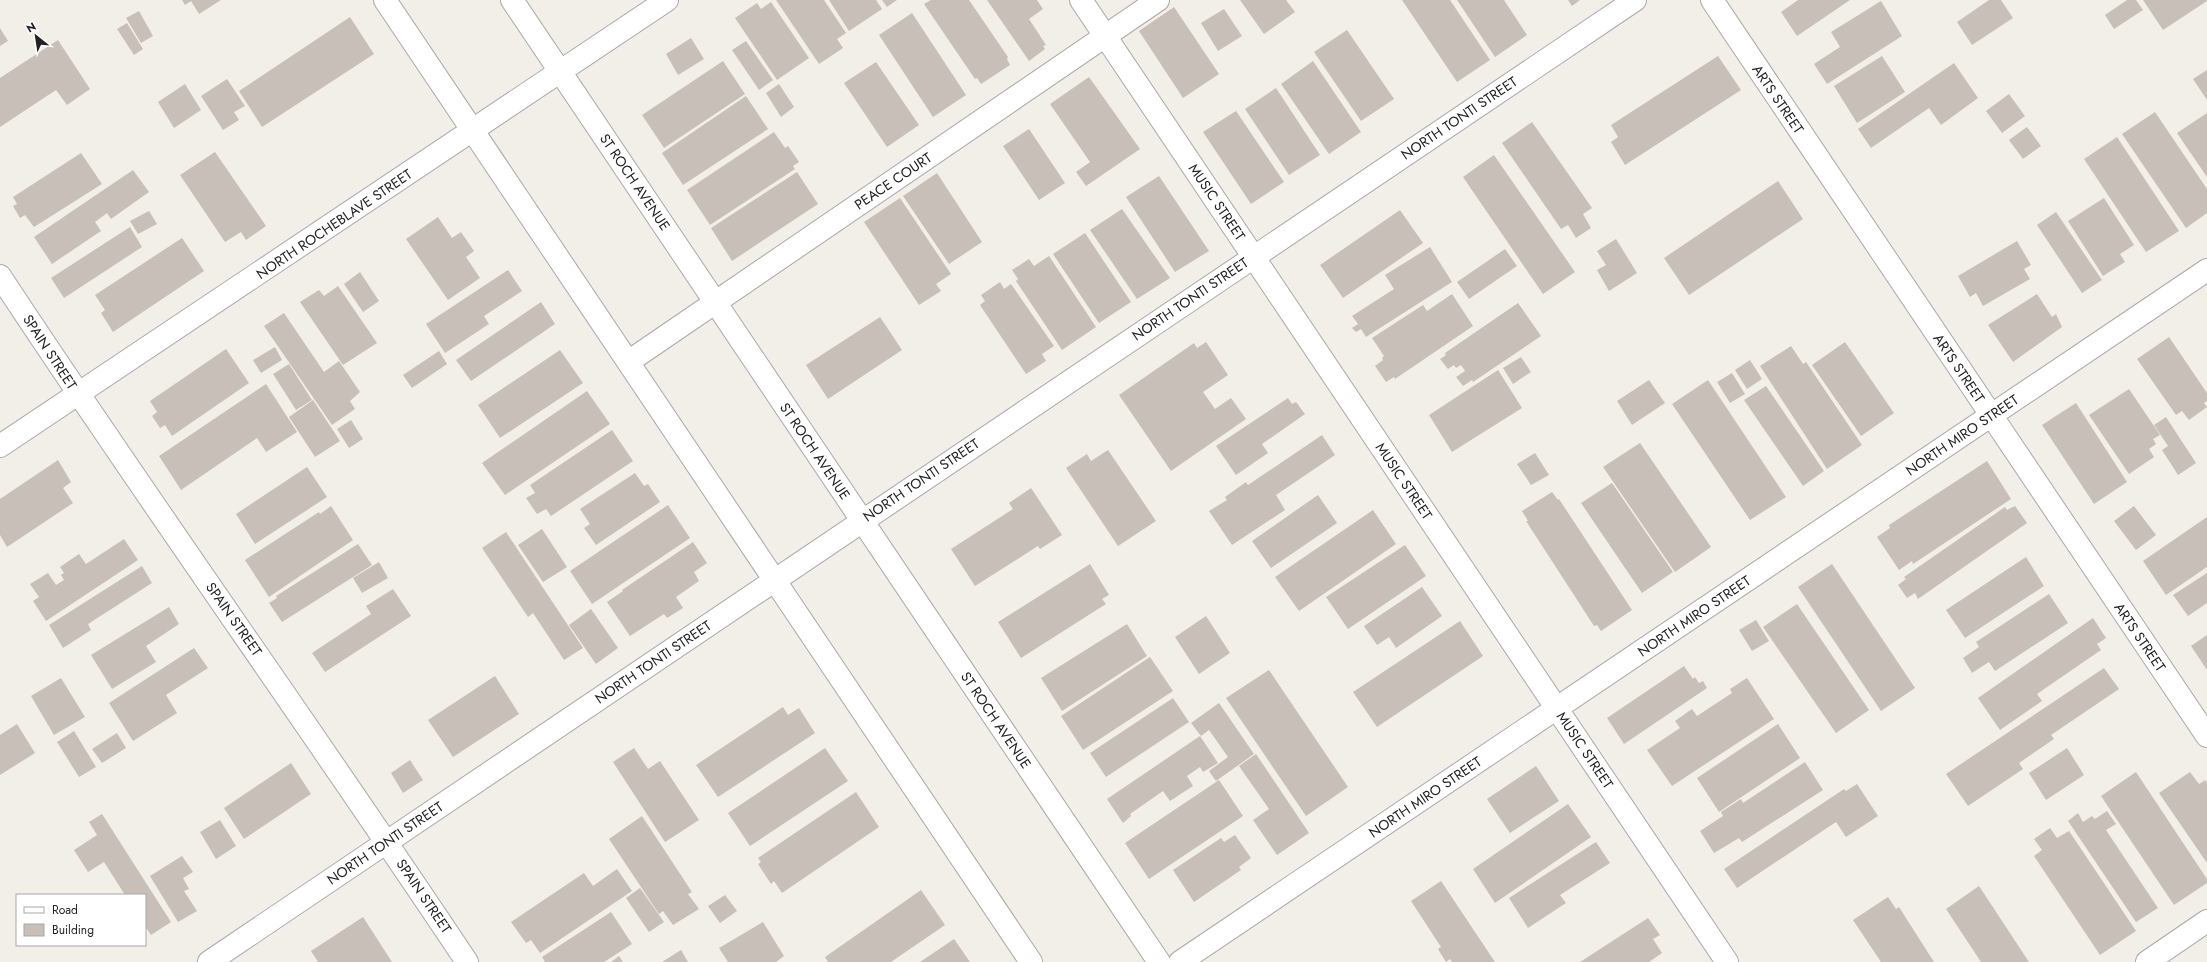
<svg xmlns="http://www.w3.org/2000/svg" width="2207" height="962" font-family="Jost,sans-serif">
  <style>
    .building { fill: #c7bfb8 }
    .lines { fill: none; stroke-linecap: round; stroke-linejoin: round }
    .minor-casing { stroke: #a9a9a9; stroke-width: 24 }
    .tertiary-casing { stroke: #a9a9a9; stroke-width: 24 }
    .minor { stroke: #fff; stroke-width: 22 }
    .tertiary { stroke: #fff; stroke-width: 22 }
    .labels { text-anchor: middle; stroke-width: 3; stroke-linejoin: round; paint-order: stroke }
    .street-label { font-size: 14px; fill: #222; stroke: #fff }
  </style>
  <rect width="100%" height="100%" fill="#f2efe9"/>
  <!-- building -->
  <path class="building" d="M 182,0 L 221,0 L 199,14 L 191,1 L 185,5 Z
    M 776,0 L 824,0 L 846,33 L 837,39 L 843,48 L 819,64 Z
    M 829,0 L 876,0 L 882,9 L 849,31 Z
    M 882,0 L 897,0 L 887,7 Z
    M 931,0 L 969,0 L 1008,57 L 1007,59 L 1010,65 L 981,84 L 977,78 L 975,79 L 924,4 Z
    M 987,0 L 1037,0 L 1043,9 L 1029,19 L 1046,45 L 1043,46 L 1045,49 L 1029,61 Z
    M 1240,0 L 1286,0 L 1295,12 L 1264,34 Z
    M 1402,0 L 1450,0 L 1490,60 L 1457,82 Z
    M 1457,0 L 1504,0 L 1527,35 L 1495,57 Z
    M 1568,0 L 1580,0 L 1572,6 Z
    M 1798,0 L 1850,0 L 1797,36 L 1781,12 Z
    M 1989,0 L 2001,0 L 2013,18 L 1972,45 L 1957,22 Z
    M 2127,0 L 2136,0 L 2143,10 L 2114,29 L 2105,15 Z
    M 2143,0 L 2207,0 L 2207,1 L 2163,30 Z
    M 1881,1 L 1902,36 L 1827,84 L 1814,64 L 1840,47 L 1831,32 Z
    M 771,2 L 809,58 L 777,80 L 735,18 L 757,3 L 761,9 Z
    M 1174,7 L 1219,74 L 1183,98 L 1139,31 Z
    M 1224,9 L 1242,36 L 1218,51 L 1201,23 Z
    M 139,11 L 153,36 L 141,43 L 126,18 Z
    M 912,13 L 966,95 L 933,117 L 879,35 Z
    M 350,17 L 374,54 L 262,127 L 239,91 Z
    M 127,23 L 143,49 L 134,55 L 117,29 Z
    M 0,28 L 8,41 L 0,46 Z
    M 1347,30 L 1394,99 L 1361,121 L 1314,52 Z
    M 691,38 L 704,59 L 678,75 L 666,54 Z
    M 58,40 L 90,89 L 67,105 L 56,90 L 0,127 L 0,78 Z
    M 746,41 L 773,80 L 759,90 L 732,50 Z
    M 1718,56 L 1741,90 L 1625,165 L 1611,142 L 1618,137 L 1611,125 Z
    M 1882,56 L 1905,92 L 1857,123 L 1834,86 Z
    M 723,61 L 745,94 L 664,148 L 642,115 Z
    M 1313,61 L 1361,132 L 1329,154 L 1281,84 Z
    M 876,62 L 919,125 L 887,147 L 844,83 Z
    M 1954,63 L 1978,98 L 1941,125 L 1929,108 L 1871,148 L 1858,129 Z
    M 2207,70 L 2207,100 L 2193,79 Z
    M 1089,77 L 1140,149 L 1086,186 L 1076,172 L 1090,162 L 1050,104 Z
    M 227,79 L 245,106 L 234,112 L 239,120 L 223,130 L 201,96 Z
    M 185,84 L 201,110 L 174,128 L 158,102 Z
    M 779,84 L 794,107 L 781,117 L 766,93 Z
    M 1276,88 L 1320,155 L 1289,175 L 1245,109 Z
    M 2009,94 L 2025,116 L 2002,133 L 1986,111 Z
    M 746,96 L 768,129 L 683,185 L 662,153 Z
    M 1236,111 L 1284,182 L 1251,204 L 1203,132 Z
    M 2155,112 L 2207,189 L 2207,213 L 2186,228 L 2122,134 Z
    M 2207,113 L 2207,177 L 2177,133 Z
    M 1532,122 L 1592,208 L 1583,214 L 1591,228 L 1576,238 L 1568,225 L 1561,229 L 1502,143 Z
    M 2027,127 L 2041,146 L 2023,159 L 2009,140 Z
    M 1029,129 L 1065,183 L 1039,200 L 1003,146 Z
    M 774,132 L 785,148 L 788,146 L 799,162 L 793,166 L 795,169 L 710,225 L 687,190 Z
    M 2117,137 L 2179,231 L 2146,252 L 2084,159 Z
    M 215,152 L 266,226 L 246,240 L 241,232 L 225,242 L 180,175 Z
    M 81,153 L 102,184 L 34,227 L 25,215 L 20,218 L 13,206 L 17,204 L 13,197 Z
    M 1494,155 L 1575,272 L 1543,294 L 1463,177 Z
    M 133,170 L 149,192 L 111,219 L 107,213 L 95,222 L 101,231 L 52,264 L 34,237 Z
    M 797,172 L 818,204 L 732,261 L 711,228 Z
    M 937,173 L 982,242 L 949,264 L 903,196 Z
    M 1159,176 L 1209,251 L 1175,272 L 1126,197 Z
    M 1778,181 L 1803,219 L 1689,295 L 1664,258 Z
    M 900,198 L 951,274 L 936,284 L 941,291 L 919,305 L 864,222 Z
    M 2104,198 L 2134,245 L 2120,254 L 2125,262 L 2103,276 L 2068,221 Z
    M 1122,209 L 1170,278 L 1137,299 L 1090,230 Z
    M 1400,210 L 1423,243 L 1343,298 L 1320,265 Z
    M 149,211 L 157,224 L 138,234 L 130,221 Z
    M 2056,212 L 2102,280 L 2082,293 L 2037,225 Z
    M 438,217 L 452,238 L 461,232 L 474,251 L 466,257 L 480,278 L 448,300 L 406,239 Z
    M 130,227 L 142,247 L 64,298 L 51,278 Z
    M 1085,233 L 1131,302 L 1099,323 L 1053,254 Z
    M 182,238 L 204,271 L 113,332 L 101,313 L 105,310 L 95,295 Z
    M 1616,239 L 1637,273 L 1609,291 L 1597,270 L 1606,265 L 1597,251 Z
    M 2017,241 L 2031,265 L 2024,269 L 2030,279 L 1983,306 L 1976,293 L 1970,297 L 1958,276 Z
    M 1430,247 L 1452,282 L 1366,337 L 1361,329 L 1356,332 L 1352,328 L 1358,324 L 1352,316 L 1394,289 L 1385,275 Z
    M 1505,249 L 1517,266 L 1469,299 L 1457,282 Z
    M 1049,256 L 1096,327 L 1062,350 L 1016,281 L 1018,279 L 1012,270 L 1029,259 L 1034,266 Z
    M 508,270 L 522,291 L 484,316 L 489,324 L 445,353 L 426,324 Z
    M 360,272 L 379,301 L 363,312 L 344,284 Z
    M 1000,282 L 1004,289 L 1011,284 L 1054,346 L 1042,354 L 1046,361 L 1026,374 L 980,305 L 985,301 L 981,295 Z
    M 338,286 L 377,343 L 343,365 L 300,302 L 319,290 L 324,296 Z
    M 1452,294 L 1473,326 L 1395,379 L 1394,377 L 1386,382 L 1375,366 L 1383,360 L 1382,358 L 1384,356 L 1372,338 L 1423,305 L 1427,311 Z
    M 2037,294 L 2052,317 L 2056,314 L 2062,327 L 2013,362 L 1988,325 Z
    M 541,302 L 555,324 L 471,381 L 456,360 Z
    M 1518,303 L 1541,336 L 1473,382 L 1472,380 L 1463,386 L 1456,377 L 1465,371 L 1461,365 L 1456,368 L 1454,365 L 1448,369 L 1440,359 L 1446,355 L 1445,353 Z
    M 284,313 L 324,372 L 339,361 L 360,392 L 350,401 L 355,409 L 332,425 L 264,326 Z
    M 880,317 L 902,350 L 828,399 L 806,365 Z
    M 2169,337 L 2207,393 L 2207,401 L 2204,403 L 2207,407 L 2189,420 L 2182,411 L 2176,415 L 2137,359 Z
    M 1206,342 L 1228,375 L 1203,392 L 1215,409 L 1231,398 L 1246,419 L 1171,471 L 1119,395 L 1194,343 L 1197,348 Z
    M 1845,342 L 1894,413 L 1861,436 L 1812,365 Z
    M 1791,346 L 1803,364 L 1806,362 L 1862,445 L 1827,469 L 1760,366 Z
    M 275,347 L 282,360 L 261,373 L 253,360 Z
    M 226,349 L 249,383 L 172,436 L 165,425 L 160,428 L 152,416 L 157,412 L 150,401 Z
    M 560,350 L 583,383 L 500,438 L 478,405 Z
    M 439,351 L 447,364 L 412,388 L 403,375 Z
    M 1521,357 L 1531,372 L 1513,384 L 1503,368 Z
    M 1750,360 L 1762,379 L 1747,389 L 1735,370 Z
    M 289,364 L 312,400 L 296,410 L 273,374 Z
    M 1498,370 L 1522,408 L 1452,452 L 1429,415 Z
    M 1732,373 L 1745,394 L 1730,403 L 1717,382 Z
    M 1649,380 L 1665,403 L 1632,425 L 1617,401 Z
    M 1708,380 L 1786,497 L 1750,520 L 1672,404 Z
    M 266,384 L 297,432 L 266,452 L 257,438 L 181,490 L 159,456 Z
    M 1766,386 L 1824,471 L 1803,486 L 1744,400 Z
    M 2129,389 L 2160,435 L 2153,439 L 2156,444 L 2149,449 L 2154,457 L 2129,474 L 2089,415 Z
    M 587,391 L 610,424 L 505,495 L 482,463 Z
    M 1288,398 L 1292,404 L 1296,402 L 1305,414 L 1262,444 L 1268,453 L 1236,475 L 1216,446 Z
    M 313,400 L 340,441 L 315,457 L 289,417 Z
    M 2076,403 L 2127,482 L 2094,504 L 2042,425 Z
    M 2166,417 L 2196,463 L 2178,475 L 2162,450 L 2168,446 L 2154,425 Z
    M 351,420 L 363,439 L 349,448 L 337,429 Z
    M 612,430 L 633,461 L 551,516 L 546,509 L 537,514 L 526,498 L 535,493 L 530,485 Z
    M 1322,435 L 1335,455 L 1276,495 L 1285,510 L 1232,545 L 1209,511 L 1227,500 L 1225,497 L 1246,482 L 1248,485 Z
    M 1640,443 L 1711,547 L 1675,572 L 1603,467 Z
    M 1108,450 L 1156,521 L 1118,546 L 1066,468 L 1087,454 L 1091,461 Z
    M 1535,453 L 1549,475 L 1531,485 L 1517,464 Z
    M 58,460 L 71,482 L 63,488 L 73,503 L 7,547 L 0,535 L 0,499 Z
    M 1987,461 L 2011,499 L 1913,564 L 1912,561 L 1899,570 L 1877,537 L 1890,528 L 1889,525 Z
    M 307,467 L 327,497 L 255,544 L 236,514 Z
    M 635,473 L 644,486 L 648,484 L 660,502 L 596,545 L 584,528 L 590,524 L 580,509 Z
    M 1612,483 L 1673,572 L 1642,593 L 1581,503 Z
    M 1031,488 L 1062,535 L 1040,549 L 1038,546 L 975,586 L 951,549 L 1013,509 L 1009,503 Z
    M 1552,492 L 1558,500 L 1559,499 L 1632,610 L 1601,631 L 1597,625 L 1594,626 L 1526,521 L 1528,521 L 1522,511 Z
    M 1318,495 L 1337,523 L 1271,568 L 1252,541 Z
    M 668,505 L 690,538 L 592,604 L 570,571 Z
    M 331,506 L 353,540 L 269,597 L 245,560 L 319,512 L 320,514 Z
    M 2015,506 L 2027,523 L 1918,599 L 1915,593 L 1907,598 L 1898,585 L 1906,579 L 1904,577 L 2005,507 L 2007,510 Z
    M 2134,506 L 2156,535 L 2136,550 L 2114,521 Z
    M 1373,510 L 1396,544 L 1299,611 L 1275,577 Z
    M 2207,517 L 2207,567 L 2166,595 L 2143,561 Z
    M 542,529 L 567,567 L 543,582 L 518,545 Z
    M 506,532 L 583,648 L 564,660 L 533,613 L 528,617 L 482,548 Z
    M 124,539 L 138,560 L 46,621 L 33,601 L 39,597 L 30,584 L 48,573 L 56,585 L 64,580 L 61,575 L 64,573 L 60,567 L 79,554 L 86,564 Z
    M 693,542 L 707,563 L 694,572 L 699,581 L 676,597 L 683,608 L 667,618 L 664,614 L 630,636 L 607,602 L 623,591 L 622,590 Z
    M 358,544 L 372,565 L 282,622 L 269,603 L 277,598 L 276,596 Z
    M 1405,545 L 1426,576 L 1348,629 L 1326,597 Z
    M 2026,557 L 2044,586 L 1965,638 L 1946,610 Z
    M 379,562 L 388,578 L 362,593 L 353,578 Z
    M 1090,564 L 1109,595 L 1102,599 L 1106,604 L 1021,658 L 998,622 Z
    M 1832,564 L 1915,688 L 1881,711 L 1798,587 Z
    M 142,566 L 152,583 L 88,624 L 91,630 L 63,648 L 49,625 Z
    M 2207,573 L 2207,603 L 2188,616 L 2173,595 Z
    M 1422,587 L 1442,616 L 1396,648 L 1389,637 L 1377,645 L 1364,626 Z
    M 393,589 L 411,616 L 325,672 L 312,653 L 371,614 L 366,606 Z
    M 2049,594 L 2068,623 L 1995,671 L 1989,662 L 1972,673 L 1963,658 L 1979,647 L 1976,642 Z
    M 1797,604 L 1869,710 L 1836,733 L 1763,627 Z
    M 169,607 L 179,624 L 146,646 L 156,662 L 112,689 L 91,655 Z
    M 591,609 L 618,648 L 596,664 L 569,625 Z
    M 1206,616 L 1230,653 L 1199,674 L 1175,637 Z
    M 2093,618 L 2106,638 L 2097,644 L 2101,650 L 2037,694 L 2042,701 L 2000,730 L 1978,698 Z
    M 1756,620 L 1769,641 L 1752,651 L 1739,630 Z
    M 1460,621 L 1483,656 L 1377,727 L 1353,692 Z
    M 1127,624 L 1147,656 L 1062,711 L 1041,678 Z
    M 2207,635 L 2207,670 L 2191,646 Z
    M 194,648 L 208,668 L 166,695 L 177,713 L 133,741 L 109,703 Z
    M 1150,657 L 1173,691 L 1083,750 L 1061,716 Z
    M 1684,666 L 1693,679 L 1695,677 L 1699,683 L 1703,681 L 1707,688 L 1624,744 L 1607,718 Z
    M 2104,668 L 2119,689 L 2051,735 L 2054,739 L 2019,763 L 2023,769 L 1968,806 L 1946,774 Z
    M 1269,670 L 1348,787 L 1306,816 L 1226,698 Z
    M 495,676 L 519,714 L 453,757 L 428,720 Z
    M 61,678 L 85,717 L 54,735 L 31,696 Z
    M 1747,678 L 1774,719 L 1672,786 L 1647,750 L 1680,728 L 1675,721 L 1692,709 L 1697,716 L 1732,693 L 1730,689 Z
    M 1173,698 L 1189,722 L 1106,777 L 1090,753 Z
    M 1219,703 L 1254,754 L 1216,781 L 1209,771 L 1228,757 L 1209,730 L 1201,736 L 1191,723 Z
    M 783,707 L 788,715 L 799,708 L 815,733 L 718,797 L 696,765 Z
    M 17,724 L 35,753 L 0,775 L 0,735 Z
    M 1778,724 L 1800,758 L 1719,812 L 1697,778 Z
    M 74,731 L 96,767 L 79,777 L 57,742 Z
    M 117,733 L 126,748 L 102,763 L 92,749 Z
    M 1200,736 L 1218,763 L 1203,772 L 1200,767 L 1187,776 L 1193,786 L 1170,801 L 1163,791 L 1130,814 L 1131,816 L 1123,823 L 1107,799 Z
    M 634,748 L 648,769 L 660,761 L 699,820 L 665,842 L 613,762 Z
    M 825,748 L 848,781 L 750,846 L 728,813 Z
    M 2067,748 L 2084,775 L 2046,800 L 2029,773 Z
    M 1256,754 L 1309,833 L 1277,855 L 1253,820 L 1269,809 L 1239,766 Z
    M 410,760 L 423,780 L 403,793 L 391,773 Z
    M 1805,762 L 1823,790 L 1742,842 L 1739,838 L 1714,853 L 1700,831 L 1723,816 L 1721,812 L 1741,799 L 1743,803 Z
    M 291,763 L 311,794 L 244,839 L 224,808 Z
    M 1536,766 L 1559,801 L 1510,833 L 1487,799 Z
    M 2136,772 L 2207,879 L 2207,883 L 2174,905 L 2101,796 Z
    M 2190,772 L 2199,784 L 2205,780 L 2207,783 L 2207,863 L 2159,793 Z
    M 1219,780 L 1243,816 L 1149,879 L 1125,843 Z
    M 1857,784 L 1878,816 L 1846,837 L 1836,822 L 1737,888 L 1724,869 L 1844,789 L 1846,791 Z
    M 856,792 L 879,827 L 782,893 L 774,881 L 771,884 L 758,864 L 761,862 L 758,858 Z
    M 1568,804 L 1591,837 L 1495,903 L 1473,869 Z
    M 2107,811 L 2116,824 L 2106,830 L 2158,908 L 2136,922 L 2068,821 L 2078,813 L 2083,822 L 2092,816 L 2095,819 Z
    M 102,814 L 171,922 L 151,935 L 145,926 L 145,895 L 125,895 L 104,862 L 88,872 L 74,850 L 97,835 L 89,822 Z
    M 642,816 L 692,892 L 688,894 L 699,909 L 673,925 L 663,911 L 659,914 L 609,839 Z
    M 220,820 L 236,846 L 216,859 L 200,832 Z
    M 2050,828 L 2057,838 L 2069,831 L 2136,931 L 2100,955 L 2034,856 L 2042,850 L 2034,839 Z
    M 1235,835 L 1251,858 L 1239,867 L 1241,870 L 1194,902 L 1173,870 L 1221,838 L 1224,842 Z
    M 1596,842 L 1610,863 L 1560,895 L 1566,903 L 1528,928 L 1509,898 Z
    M 182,856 L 193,872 L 183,878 L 189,889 L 184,891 L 197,911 L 178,922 L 150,876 Z
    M 617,869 L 632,891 L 540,953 L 531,940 L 526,943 L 511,922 L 584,873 L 593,886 Z
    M 1441,881 L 1495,962 L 1452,962 L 1450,959 L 1446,962 L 1438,949 L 1441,947 L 1411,901 Z
    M 1979,886 L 2029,962 L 1981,962 L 1946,909 Z
    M 640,888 L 664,922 L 649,932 L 626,898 Z
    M 921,890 L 945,925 L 891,962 L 828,962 L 825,957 Z
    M 725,895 L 737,911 L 720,923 L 708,906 Z
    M 1888,897 L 1896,909 L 1899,907 L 1934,962 L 1881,962 L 1853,920 Z
    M 611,912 L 632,944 L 604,962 L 545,962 L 542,957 Z
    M 363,917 L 392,962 L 318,962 L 311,951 Z
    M 1648,918 L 1660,935 L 1653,939 L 1662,953 L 1649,962 L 1580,962 Z
    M 763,922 L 784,956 L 776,962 L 728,962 L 719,948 Z
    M 954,939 L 970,962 L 920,962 Z
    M 681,950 L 688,962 L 662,962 Z
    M 619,956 L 623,962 L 611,962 Z"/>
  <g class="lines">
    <defs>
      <path id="minor" d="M 385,0 L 1031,962
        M 512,0 L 1159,962
        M 1081,0 L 1727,962
        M 1712,0 L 2207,736
        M 0,276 C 152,507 314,732 467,962
        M 628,362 L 1158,0
        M 0,446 L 667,0
        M 209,962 L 1635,0"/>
      <path id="tertiary" d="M 1180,962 L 2207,270
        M 2147,962 L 2207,921"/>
    </defs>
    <!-- minor casing -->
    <use href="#minor" class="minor-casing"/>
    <!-- tertiary casing -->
    <use href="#tertiary" class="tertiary-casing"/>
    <!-- minor -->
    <use href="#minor" class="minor"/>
    <!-- tertiary -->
    <use href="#tertiary" class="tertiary"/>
  </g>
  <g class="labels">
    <!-- street labels -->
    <g class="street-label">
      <text transform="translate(1778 99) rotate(56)" y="5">ARTS STREET</text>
      <text transform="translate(1459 118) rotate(-34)" y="5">NORTH TONTI STREET</text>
      <text transform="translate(893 181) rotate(-34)" y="5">PEACE COURT</text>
      <text transform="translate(635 182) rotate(56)" y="5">ST ROCH AVENUE</text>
      <text transform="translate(1217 202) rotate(56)" y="5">MUSIC STREET</text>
      <text transform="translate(334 224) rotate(-34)" y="5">NORTH ROCHEBLAVE STREET</text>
      <text transform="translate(1190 299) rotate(-34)" y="5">NORTH TONTI STREET</text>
      <text transform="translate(50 352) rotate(57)" y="5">SPAIN STREET</text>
      <text transform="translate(1959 368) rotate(56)" y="5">ARTS STREET</text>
      <text transform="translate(1962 435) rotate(-34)" y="5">NORTH MIRO STREET</text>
      <text transform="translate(815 451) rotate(56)" y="5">ST ROCH AVENUE</text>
      <text transform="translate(921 480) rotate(-34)" y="5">NORTH TONTI STREET</text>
      <text transform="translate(1404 481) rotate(56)" y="5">MUSIC STREET</text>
      <text transform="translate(1694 616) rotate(-34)" y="5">NORTH MIRO STREET</text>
      <text transform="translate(234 619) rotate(55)" y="5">SPAIN STREET</text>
      <text transform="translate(2140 637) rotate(56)" y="5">ARTS STREET</text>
      <text transform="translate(653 662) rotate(-34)" y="5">NORTH TONTI STREET</text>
      <text transform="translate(996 720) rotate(56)" y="5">ST ROCH AVENUE</text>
      <text transform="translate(1585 750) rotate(56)" y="5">MUSIC STREET</text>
      <text transform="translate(1425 797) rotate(-34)" y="5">NORTH MIRO STREET</text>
      <text transform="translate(385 843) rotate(-34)" y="5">NORTH TONTI STREET</text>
      <text transform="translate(424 896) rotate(56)" y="5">SPAIN STREET</text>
    </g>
  </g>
  <!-- legend -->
  <rect x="16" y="894" width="130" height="52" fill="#ffffff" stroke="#a7a7a7"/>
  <rect x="24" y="907" width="20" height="6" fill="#ffffff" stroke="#a7a7a7"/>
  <text x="52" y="914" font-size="12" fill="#222222">Road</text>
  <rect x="24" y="924" width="20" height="12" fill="#c7bfb8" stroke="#a7a7a7"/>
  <text x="52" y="934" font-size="12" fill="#222222">Building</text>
  <!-- north arrow -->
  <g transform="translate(36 36) rotate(330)" stroke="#ffffff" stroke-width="3" paint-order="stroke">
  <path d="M0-3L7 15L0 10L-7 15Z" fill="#222222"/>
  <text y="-6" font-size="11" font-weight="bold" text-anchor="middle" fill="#222222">N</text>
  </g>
</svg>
